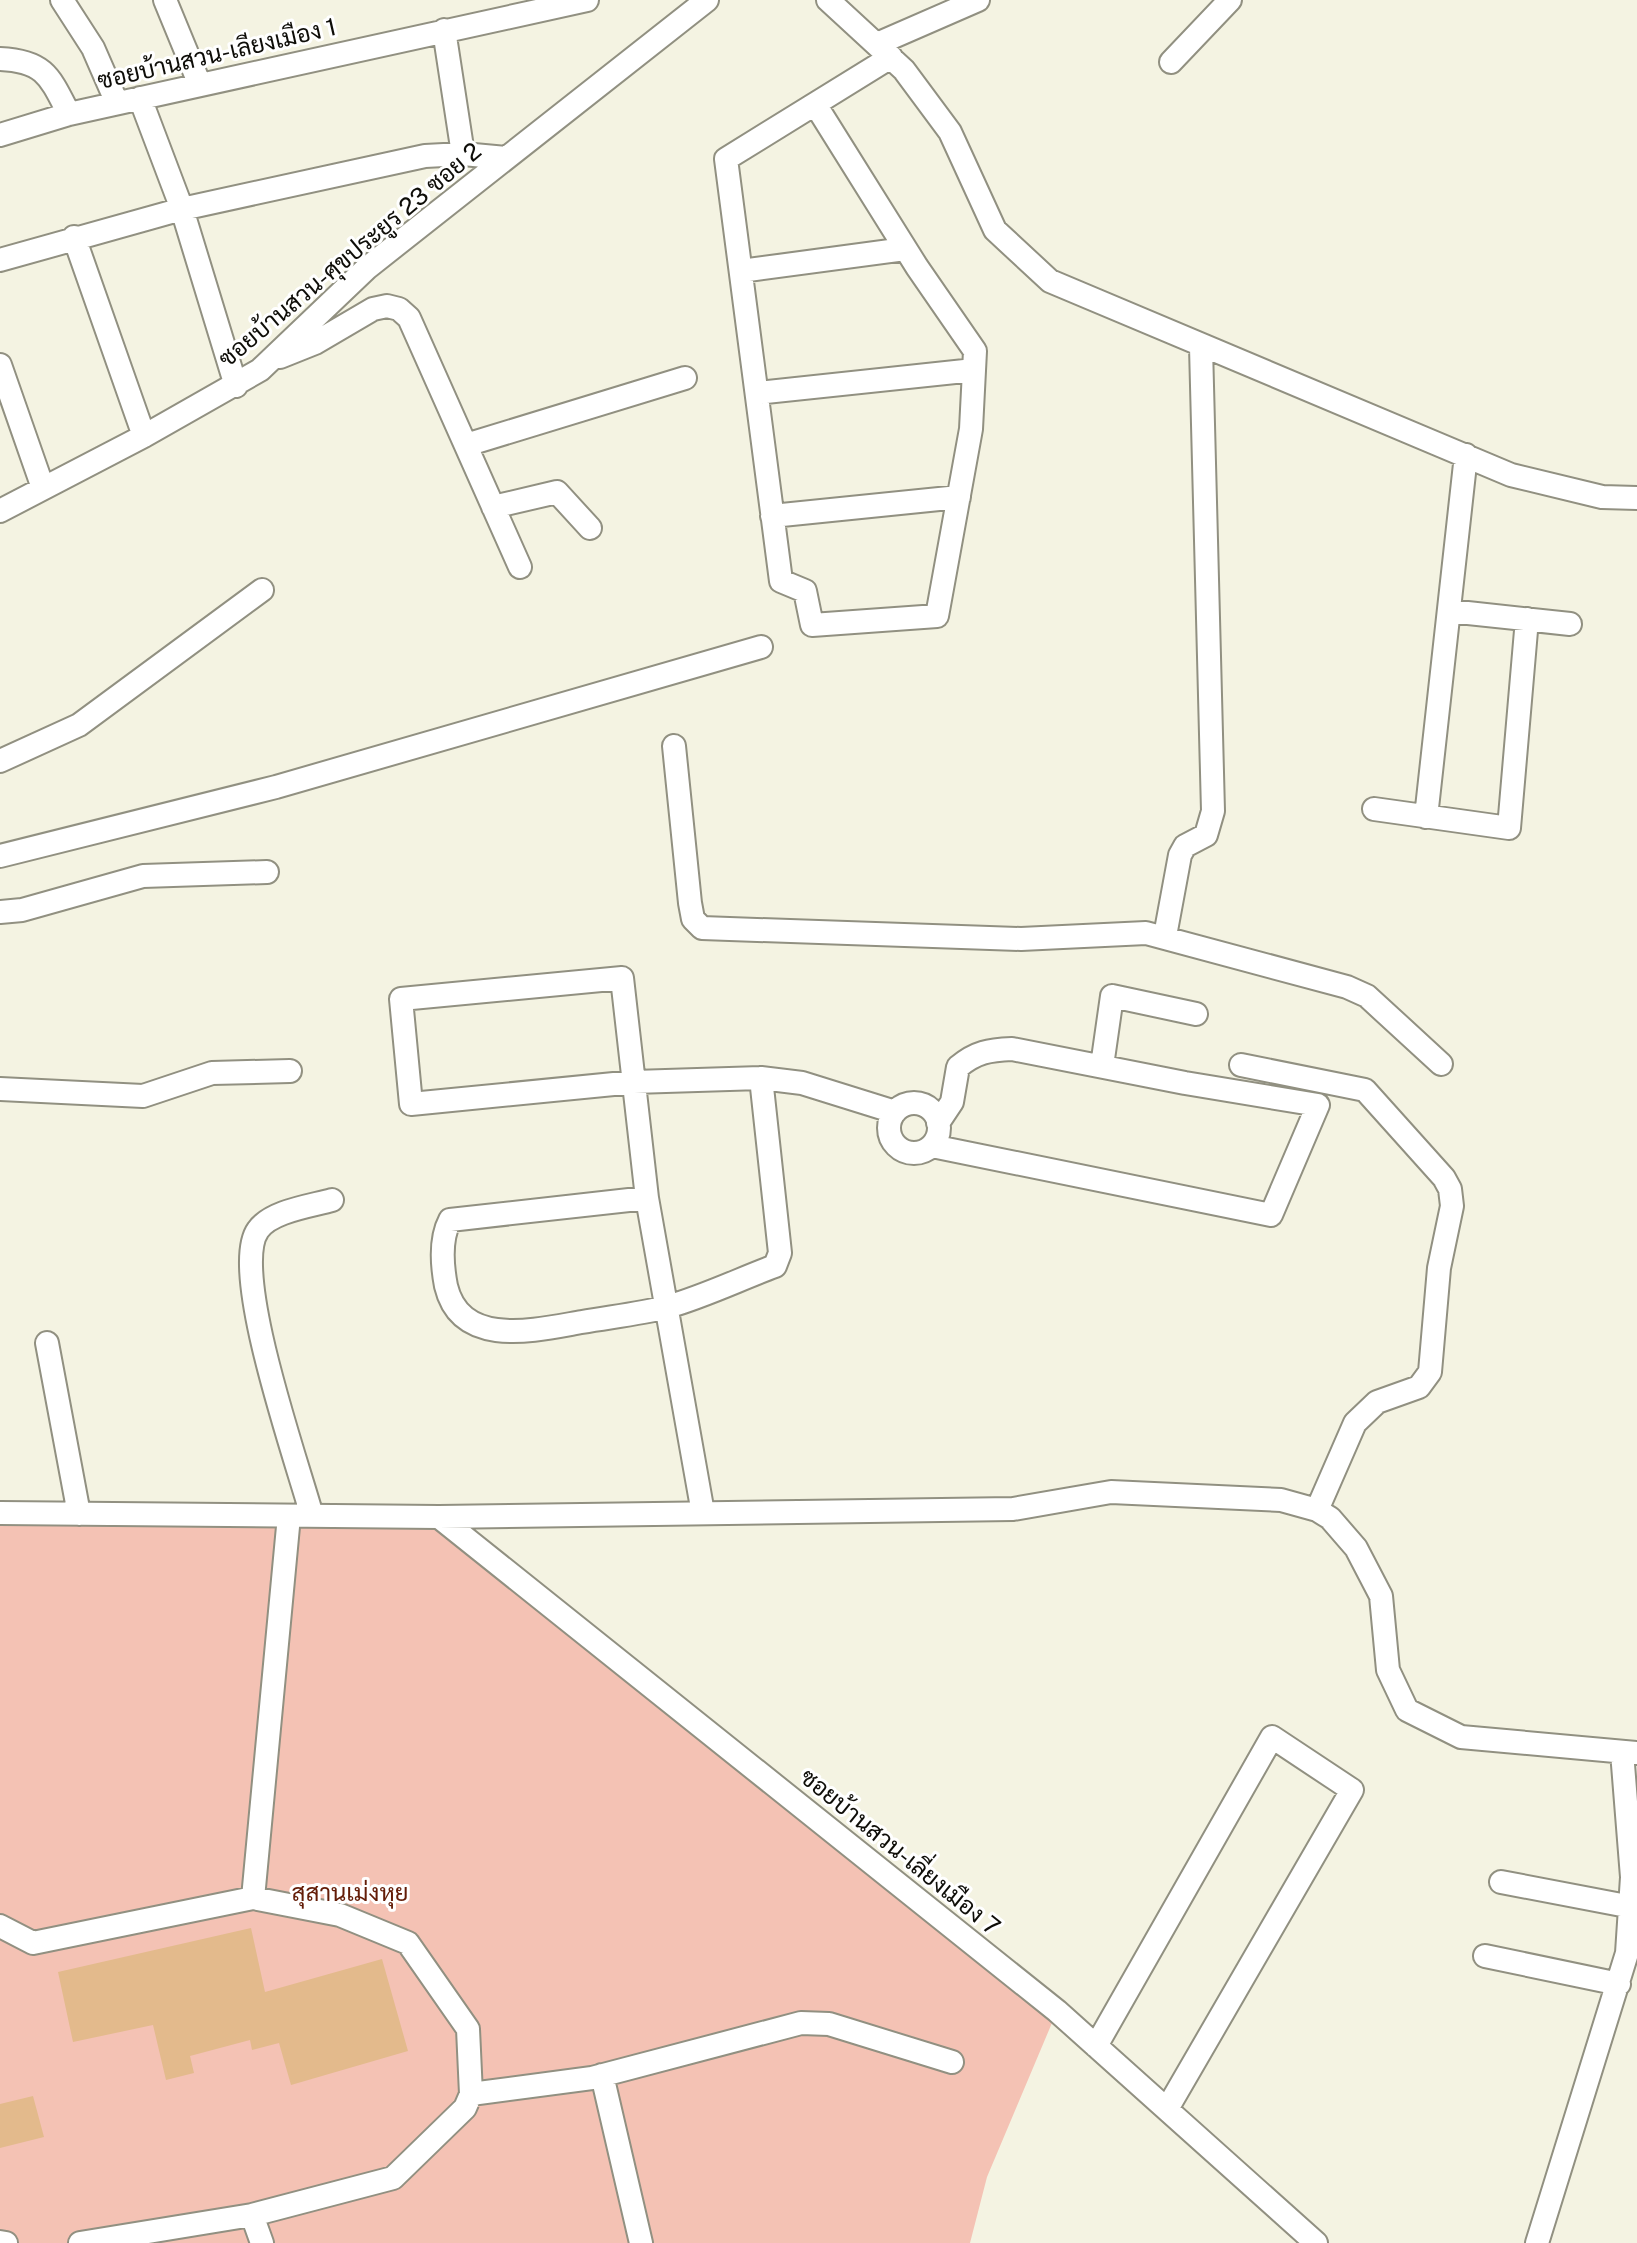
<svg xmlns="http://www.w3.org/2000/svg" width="1637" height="2243" font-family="'Public Sans',Sarabun,sans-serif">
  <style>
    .green { fill: #f4c2b4 }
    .building { fill: #e3ba8c }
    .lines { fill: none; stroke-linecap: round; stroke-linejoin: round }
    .minor-casing { stroke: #919081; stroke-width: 26 }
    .minor { stroke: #fff; stroke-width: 22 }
    .labels { text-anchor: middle; stroke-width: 6; stroke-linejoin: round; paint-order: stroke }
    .street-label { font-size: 24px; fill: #0e0d08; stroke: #fff }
    .park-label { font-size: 24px; fill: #631c07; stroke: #fff }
  </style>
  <rect width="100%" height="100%" fill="#f4f3e2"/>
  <!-- green -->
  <path class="green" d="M 0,1513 L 439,1517 L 1057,2011 L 987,2177 L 970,2243 L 0,2243 Z"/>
  <!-- building -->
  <path class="building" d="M 251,1928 L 265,1992 L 382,1959 L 408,2051 L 291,2085 L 279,2043 L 252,2050 L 250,2040 L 190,2056 L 194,2073 L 166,2080 L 153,2025 L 73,2042 L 58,1972 Z
    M 33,2096 L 44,2137 L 0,2148 L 0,2104 Z"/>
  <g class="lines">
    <defs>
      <path id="minor" d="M 62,0 L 93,48 L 117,103
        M 165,0 L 200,85
        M 828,0 L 904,70 L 950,132 L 995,230 L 1050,281 L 1511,475 L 1602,497 L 1637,498
        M 444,30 L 463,154
        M 877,44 L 978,0
        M 0,59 C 45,61 50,77 69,114
        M 1171,62 L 1230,0
        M 140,98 L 182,209 L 236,386
        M 815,104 L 917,267 L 975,351 L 971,429 L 937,616 L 812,625 L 805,591 L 781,581 L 726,159 L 891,57
        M 0,135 L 69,114 L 587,0
        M 74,237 L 144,436
        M 0,260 L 182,209 L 425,156 L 463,154 L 506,158
        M 741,271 L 905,249
        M 280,357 L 315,343 L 373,309 L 387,306 L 399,309 L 409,318 L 520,567
        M 0,365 L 43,488
        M 757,393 L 974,370
        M 466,445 L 685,378
        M 493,507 L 557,492 L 590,528
        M 0,511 L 144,436 L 260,370 L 367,268 L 707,0
        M 772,516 L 959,497
        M 1449,611 L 1570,624
        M 674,746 L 690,903 L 693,919 L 702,928 L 1021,939 L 1146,933 L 1347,987 L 1367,996 L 1441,1064
        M 0,761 L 79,725 L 262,590
        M 1374,809 L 1509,828 L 1527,619
        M 1426,817 L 1466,455
        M 0,856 L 276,787 L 761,647
        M 0,912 L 22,910 L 143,876 L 267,872
        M 1165,936 L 1180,855 L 1185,846 L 1206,835 L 1213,811 L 1201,347
        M 1241,1065 L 1365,1090 L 1444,1178 L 1450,1189 L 1452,1206 L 1439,1268 L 1430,1372 L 1419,1387 L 1377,1402 L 1355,1423 L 1317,1510
        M 1102,1066 L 1112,996 L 1196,1014
        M 0,1089 L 143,1096 L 212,1073 L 290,1071
        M889 1128a25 25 0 1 1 50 0a25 25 0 1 1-50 0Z
        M 932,1146 L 1271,1215 L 1318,1105 L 1185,1083 L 1012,1049 C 989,1050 976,1052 958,1067 L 952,1102 L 938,1123
        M 647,1198 L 450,1220 C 440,1239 442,1265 446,1286 C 461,1349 536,1330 582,1322 C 610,1317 639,1314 667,1307 C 703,1297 740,1279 775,1266 L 780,1253 L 761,1078
        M 47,1343 L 79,1514
        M 0,1513 L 439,1517 L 1013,1509 L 1111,1492 L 1281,1500 L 1317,1510 L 1330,1518 L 1356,1548 L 1381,1596 L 1388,1670 L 1407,1710 L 1461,1737 L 1637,1753
        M 703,1513 L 647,1198 L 622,978 L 401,999 L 411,1104 L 634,1082 L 761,1078 L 802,1083 L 895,1112
        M 312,1516 C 298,1464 229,1270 258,1230 C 271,1211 311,1206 332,1200
        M 439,1517 L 1057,2011 L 1316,2243
        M 1501,1882 L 1632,1907
        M 253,1898 L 289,1516
        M 0,1926 L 33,1943 L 253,1898 L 340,1915 L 408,1943 L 468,2029 L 471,2094 L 465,2108 L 393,2178 L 252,2215 L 80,2243
        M 1485,1956 L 1619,1984
        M 1096,2046 L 1272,1737 L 1352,1790 L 1167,2109
        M 602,2075 L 641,2243
        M 471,2094 L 592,2078 L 801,2023 L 829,2024 L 952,2062
        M 252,2215 L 262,2243
        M 0,2242 L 6,2243
        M 1537,2243 L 1627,1953 L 1632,1877 L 1622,1752"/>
    </defs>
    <!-- minor casing -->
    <use href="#minor" class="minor-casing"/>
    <!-- minor -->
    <use href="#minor" class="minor"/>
  </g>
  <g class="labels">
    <!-- street labels -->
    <g class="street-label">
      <text transform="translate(217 54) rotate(-13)" y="8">ซอยบ้านสวน-เลียงเมือง 1</text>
      <text transform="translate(350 255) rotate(-40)" y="8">ซอยบ้านสวน-ศุขประยูร 23 ซอย 2</text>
      <text transform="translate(900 1852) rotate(39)" y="8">ซอยบ้านสวน-เลี่ยงเมือง 7</text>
    </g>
    <!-- park labels -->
    <g class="park-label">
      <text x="350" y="1901">สุสานเม่งหุย</text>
    </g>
  </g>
</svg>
